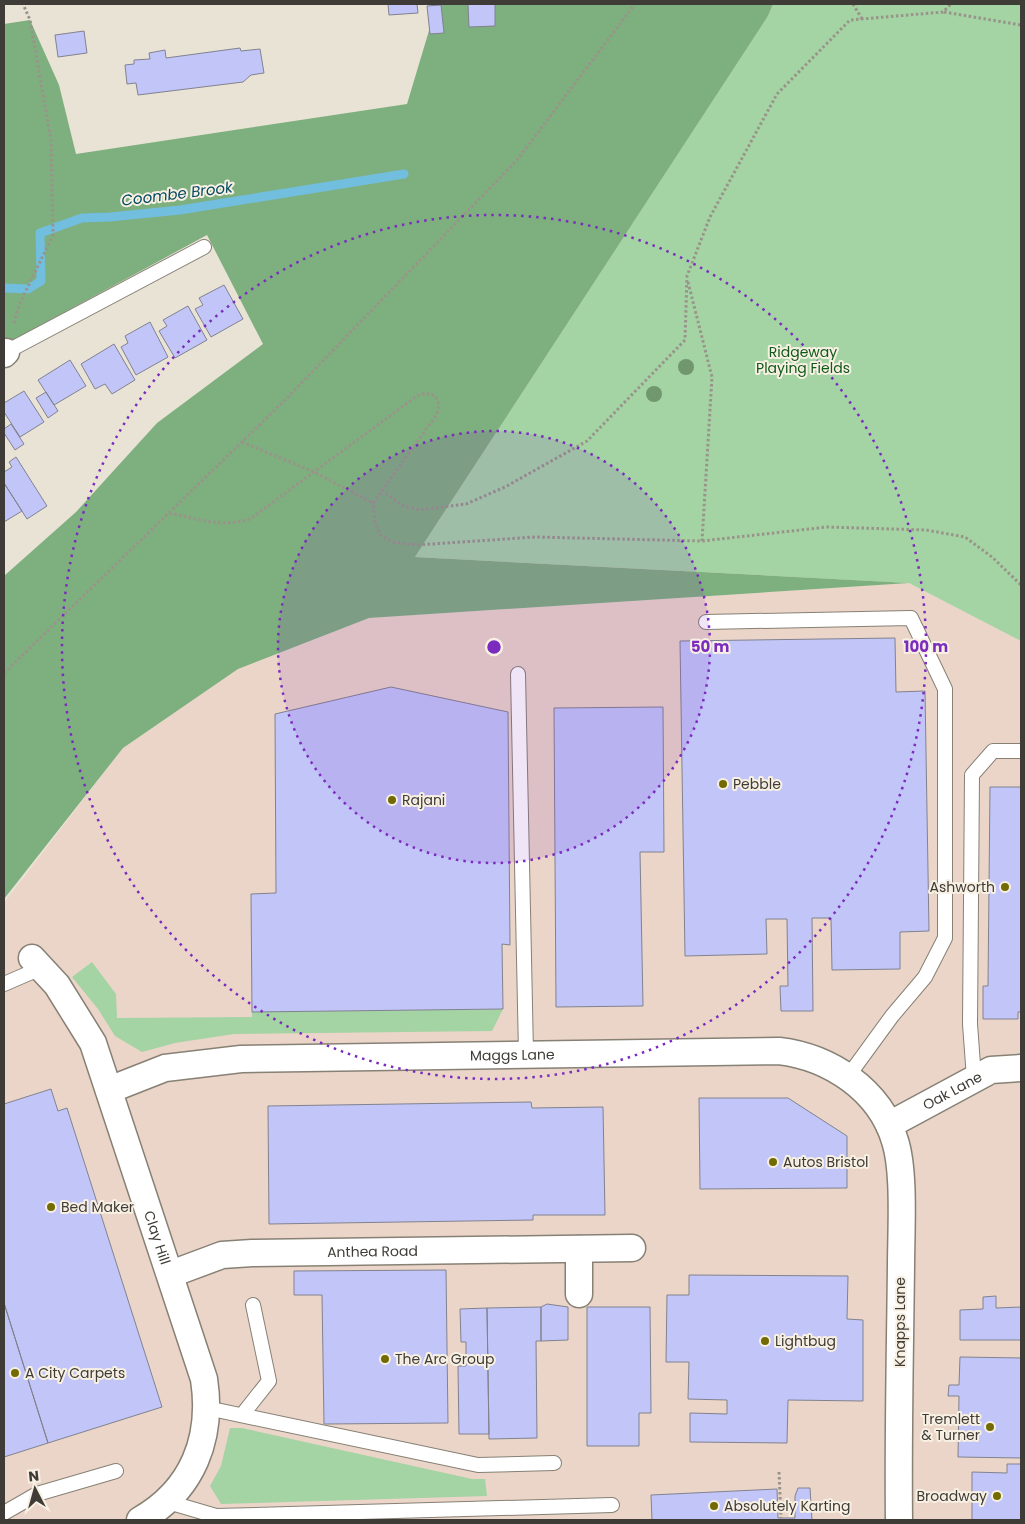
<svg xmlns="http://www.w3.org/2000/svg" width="1025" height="1524" font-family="Poppins,sans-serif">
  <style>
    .industrial { fill: #ead5c8 }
    .green { fill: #a4d3a4 }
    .forest { fill: #7eaf7e }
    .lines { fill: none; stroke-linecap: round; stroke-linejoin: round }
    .stream { stroke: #71bede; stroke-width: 9 }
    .building { fill: #c2c5f8; stroke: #81828f }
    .service-casing { stroke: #878075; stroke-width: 16 }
    .minor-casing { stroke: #878075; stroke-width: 29 }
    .path { stroke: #99948a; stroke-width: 3; stroke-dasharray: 2.5 2.5; stroke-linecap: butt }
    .service { stroke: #fff; stroke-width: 14 }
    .minor { stroke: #fff; stroke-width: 26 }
    .tree { fill: #71976e }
    .ring { fill: none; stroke: #7b2cbf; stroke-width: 2.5; stroke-dasharray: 2.5 5 }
    .poi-dot { fill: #726a03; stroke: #f7f0e3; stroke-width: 2 }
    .labels { text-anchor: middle; stroke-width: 4; stroke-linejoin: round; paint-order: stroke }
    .park-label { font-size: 14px; fill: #0f5919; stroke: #f7f0e3 }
    .poi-label { font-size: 14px; fill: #3f3c37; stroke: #f7f0e3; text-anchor: start }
    .street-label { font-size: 14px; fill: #3f3c37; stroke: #f7f0e3 }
    .water-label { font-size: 15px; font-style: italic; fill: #044a60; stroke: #f7f0e3 }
    .centre { fill: #7b2cbf; stroke: #f7f0e3; stroke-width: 2.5 }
    .ring-label { font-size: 15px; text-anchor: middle; font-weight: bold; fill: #7b2cbf; stroke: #f7f0e3; stroke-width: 4; stroke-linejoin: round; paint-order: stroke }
  </style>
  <rect width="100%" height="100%" fill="#e9e3d5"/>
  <!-- industrial -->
  <path class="industrial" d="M 909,583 L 1021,641 L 1021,1520 L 4,1520 L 4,903 L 123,748 L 238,669 L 369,618 Z"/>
  <!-- green -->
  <path class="green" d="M 773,4 L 1021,4 L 1021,641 L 909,583 L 415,557 L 768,16 Z
    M 92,962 L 116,994 L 117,1018 L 252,1017 L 252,1012 L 503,1009 L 492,1031 L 234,1034 L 175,1043 L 142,1052 L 115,1036 L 98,1009 L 72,977 Z
    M 230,1428 L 242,1428 L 472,1479 L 485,1479 L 487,1496 L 221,1504 L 210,1486 L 221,1466 Z"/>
  <!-- forest -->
  <path class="forest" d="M 437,4 L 773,4 L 768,16 L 415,557 L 909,583 L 369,618 L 238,669 L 123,748 L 4,899 L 4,576 L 76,512 L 157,423 L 263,344 L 207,235 L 4,345 L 4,24 L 30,20 L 59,85 L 76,154 L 407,104 Z"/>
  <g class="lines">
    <!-- stream -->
    <path class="stream" d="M 4,288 L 28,289 L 41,281 L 40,233 L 82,218 L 110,217 L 180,210 L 404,174"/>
  </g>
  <!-- building -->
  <path class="building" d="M 388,4 L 417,4 L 418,13 L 389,15 Z
    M 468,4 L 495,4 L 495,26 L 469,27 Z
    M 441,5 L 444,33 L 430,34 L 427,6 Z
    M 84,31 L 87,53 L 58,57 L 55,35 Z
    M 240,48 L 241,51 L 260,49 L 264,73 L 251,75 L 243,82 L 138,95 L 136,83 L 127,84 L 125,65 L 134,64 L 134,60 L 150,59 L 149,53 L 165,50 L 166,58 Z
    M 224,285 L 243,319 L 211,337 L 195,309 L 203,305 L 199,298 Z
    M 188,306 L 207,340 L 175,358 L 159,331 L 167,326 L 163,320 Z
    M 150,322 L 168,357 L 136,375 L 121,347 L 128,343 L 125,336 Z
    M 114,344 L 135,380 L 112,394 L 105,384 L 95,389 L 81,364 Z
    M 70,360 L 86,386 L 54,405 L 38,380 Z
    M 24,391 L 44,422 L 20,437 L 4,412 L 4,403 Z
    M 46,392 L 58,411 L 48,418 L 36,398 Z
    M 11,424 L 24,444 L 15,450 L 4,433 L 4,429 Z
    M 16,457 L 47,506 L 27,519 L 4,483 L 4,472 L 12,467 L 9,462 Z
    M 4,483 L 22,511 L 4,522 Z
    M 895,638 L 896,692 L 925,691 L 929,931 L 900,932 L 900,969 L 832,970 L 831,918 L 812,918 L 813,1011 L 781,1011 L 780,986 L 788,986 L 787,919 L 766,919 L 767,954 L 685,956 L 680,641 Z
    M 391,687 L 508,712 L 510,945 L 502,944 L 503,1009 L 252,1012 L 251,894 L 276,893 L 275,714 Z
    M 663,707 L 664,852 L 640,852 L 643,1006 L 556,1007 L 554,708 Z
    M 990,787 L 1021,787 L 1021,1012 L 1018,1012 L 1018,1019 L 983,1019 L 983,986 L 988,986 Z
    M 51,1089 L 58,1111 L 67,1108 L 162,1407 L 48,1443 L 4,1303 L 4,1104 Z
    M 699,1098 L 788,1098 L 847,1136 L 847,1188 L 700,1189 Z
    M 531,1102 L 532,1108 L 603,1107 L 605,1215 L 533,1215 L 533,1220 L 269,1224 L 268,1106 Z
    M 446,1270 L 448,1423 L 324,1424 L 322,1295 L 294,1295 L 294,1271 Z
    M 689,1275 L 848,1276 L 847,1319 L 863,1320 L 863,1401 L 788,1400 L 787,1443 L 690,1442 L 690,1413 L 727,1414 L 727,1400 L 688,1399 L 689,1362 L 666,1362 L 667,1295 L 689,1295 Z
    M 996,1296 L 996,1308 L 1021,1307 L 1021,1340 L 960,1340 L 960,1310 L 983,1309 L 983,1297 Z
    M 4,1303 L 48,1443 L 4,1457 Z
    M 547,1304 L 568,1307 L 568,1340 L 541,1341 L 541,1307 Z
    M 541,1307 L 541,1341 L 536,1341 L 537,1438 L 489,1439 L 487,1308 Z
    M 587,1307 L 650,1307 L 651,1413 L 639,1413 L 639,1446 L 587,1446 Z
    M 487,1308 L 489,1434 L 459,1434 L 458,1366 L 466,1366 L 466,1342 L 461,1342 L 460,1309 Z
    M 960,1357 L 1021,1358 L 1021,1458 L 958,1457 L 959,1396 L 948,1396 L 949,1385 L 959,1385 Z
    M 1007,1464 L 1021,1464 L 1021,1520 L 972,1520 L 972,1472 L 1007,1473 Z
    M 798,1488 L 810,1488 L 812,1520 L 652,1520 L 651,1495 L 777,1489 L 778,1518 L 795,1518 L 795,1496 Z"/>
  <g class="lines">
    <defs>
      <path id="service" d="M 6,352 L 204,247
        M 706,622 L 911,618 L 945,689 L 945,938 L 925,977 L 892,1016 L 849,1075
        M 518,674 L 526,1053
        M 4,984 L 41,968
        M 974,1078 L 970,1024 L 972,775 L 993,751 L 1021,751
        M 207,1408 L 478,1465 L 554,1463
        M 242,1415 L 269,1381 L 253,1305
        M 168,1502 L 216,1516 L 612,1505
        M 4,1513 L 37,1494 L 116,1471"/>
      <g id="minor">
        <path d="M 4,354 L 6,352"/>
        <path id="s1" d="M 32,958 L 57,985 L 93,1043 L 204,1379 C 213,1438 193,1490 140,1520"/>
        <path id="s2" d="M 109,1090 L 165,1068 L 241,1059 L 779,1051 C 830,1057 880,1090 895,1141 C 905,1172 901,1232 901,1266 C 900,1351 898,1436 899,1520"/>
        <path id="s3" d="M 889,1125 L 991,1070 L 1021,1068"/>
        <path d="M 579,1249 L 579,1294"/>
        <path id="s4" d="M 171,1274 L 222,1255 L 252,1253 L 632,1248"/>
      </g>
    </defs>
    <!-- service casing -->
    <use href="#service" class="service-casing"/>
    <!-- minor casing -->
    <use href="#minor" class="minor-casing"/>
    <!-- path -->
    <path class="path" d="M 853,4 L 862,19
      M 944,12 L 1021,25
      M 688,282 L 712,377 L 702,541
      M 14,323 L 19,305 L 53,235 L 51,140 L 30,20 L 23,4
      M 242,442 L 314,472 L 373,503
      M 382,490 L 401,505 L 419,510 L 466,504 L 505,487 L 587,441 L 685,340 L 687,276 L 710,217 L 777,94 L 850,20 L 943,12 L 951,4
      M 169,513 C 199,519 220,528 250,519 L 417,396 L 425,393 L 435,396 L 439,404 L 437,414 L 373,503 L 375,521 L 380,535 L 393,542 L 417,545 L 535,537 L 702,541 L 827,527 L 926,530 L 965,537 L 992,557 L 1021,585
      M 4,673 L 283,402 L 517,160 L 635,4
      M 779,1472 L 781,1518"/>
    <!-- service -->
    <use href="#service" class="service"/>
    <!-- minor -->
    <use href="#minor" class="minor"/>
  </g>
  <!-- trees -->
  <g class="tree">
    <circle cx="686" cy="367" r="8"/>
    <circle cx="654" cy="394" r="8"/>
  </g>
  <!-- distance rings -->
  <circle cx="494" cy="647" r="216" fill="#7b2cbf" fill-opacity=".12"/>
  <g class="ring">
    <circle cx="494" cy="647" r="216"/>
    <circle cx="494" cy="647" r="432"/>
  </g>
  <!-- markers -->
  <g class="poi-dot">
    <circle cx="723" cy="784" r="5"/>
    <circle cx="392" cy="800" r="5"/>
    <circle cx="1005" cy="887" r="5"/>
    <circle cx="773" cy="1162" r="5"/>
    <circle cx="51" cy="1207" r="5"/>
    <circle cx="765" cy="1341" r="5"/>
    <circle cx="385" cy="1359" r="5"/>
    <circle cx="15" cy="1373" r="5"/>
    <circle cx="990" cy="1427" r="5"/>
    <circle cx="997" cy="1496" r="5"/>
    <circle cx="714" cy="1506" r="5"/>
  </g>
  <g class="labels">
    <!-- park labels -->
    <g class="park-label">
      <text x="803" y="357">Ridgeway<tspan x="803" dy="16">Playing Fields</tspan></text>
    </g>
    <!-- poi labels -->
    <g class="poi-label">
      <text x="733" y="789">Pebble</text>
      <text x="402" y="805">Rajani</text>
      <text x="995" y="892" text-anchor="end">Ashworth</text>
      <text x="783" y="1167">Autos Bristol</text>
      <text x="61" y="1212">Bed Maker</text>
      <text x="775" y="1346">Lightbug</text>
      <text x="395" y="1364">The Arc Group</text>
      <text x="25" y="1378">A City Carpets</text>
      <text x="980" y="1424" text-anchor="end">Tremlett<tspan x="980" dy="16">&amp; Turner</tspan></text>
      <text x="987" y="1501" text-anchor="end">Broadway</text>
      <text x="724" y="1511">Absolutely Karting</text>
    </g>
    <!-- street labels -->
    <g class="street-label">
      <text dy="5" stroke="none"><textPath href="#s2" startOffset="408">Maggs Lane</textPath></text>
      <text dy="5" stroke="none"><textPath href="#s3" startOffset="72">Oak Lane</textPath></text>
      <text dy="5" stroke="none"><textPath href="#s1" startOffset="310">Clay Hill</textPath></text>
      <text dy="5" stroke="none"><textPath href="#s4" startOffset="205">Anthea Road</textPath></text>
      <text transform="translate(900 1322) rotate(-90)" y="5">Knapps Lane</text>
    </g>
    <!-- water labels -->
    <g class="water-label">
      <text transform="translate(177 194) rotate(-7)" y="5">Coombe Brook</text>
    </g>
  </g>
  <circle cx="494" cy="647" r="8" class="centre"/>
  <g class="ring-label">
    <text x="710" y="652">50 m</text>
    <text x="926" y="652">100 m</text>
  </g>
  <!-- border -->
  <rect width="1025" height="1524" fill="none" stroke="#3f3c37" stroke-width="10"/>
  <!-- north arrow -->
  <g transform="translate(35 1489) rotate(354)" stroke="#f7f0e3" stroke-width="4" paint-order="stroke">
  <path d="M0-4L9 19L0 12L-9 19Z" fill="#3f3c37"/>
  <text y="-8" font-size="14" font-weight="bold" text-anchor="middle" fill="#3f3c37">N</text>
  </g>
</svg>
